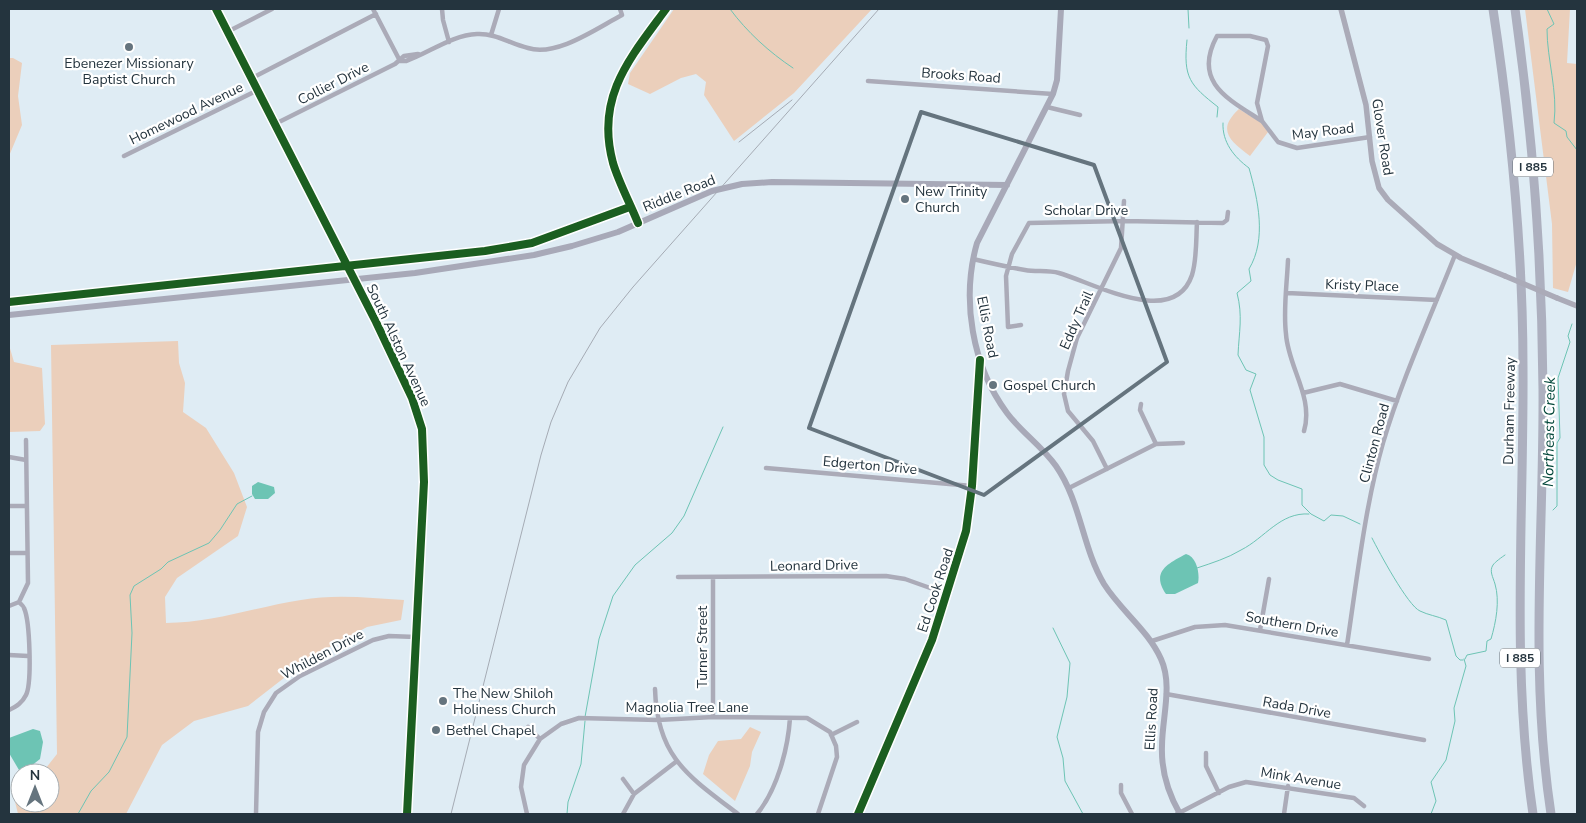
<svg xmlns="http://www.w3.org/2000/svg" width="1586" height="823" font-family="'Nunito Sans',sans-serif">
  <style>
    .green { fill: #ebcfbb }
    .water { fill: #6dc4b4 }
    .lines { fill: none; stroke-linecap: round; stroke-linejoin: round }
    .stream { stroke: #6dc4b4; stroke-width: 1 }
    .minor { stroke: #ababb8; stroke-width: 4.5 }
    .tertiary { stroke: #ababb8; stroke-width: 5.5 }
    .secondary { stroke: #a8a9b8; stroke-width: 6 }
    .motorway { stroke: #adb0bf; stroke-width: 9 }
    .rail { stroke: #a5abb4; stroke-width: 1 }
    .tertiary-bridge { stroke: #ababb8; stroke-width: 5.5 }
    .cycleway-casing { stroke: #fff; stroke-width: 11 }
    .cycleway { stroke: #1b5e20; stroke-width: 8 }
    .marked { fill: none; stroke: #65747e; stroke-width: 4; stroke-linejoin: round }
    .poi-dot { fill: #65747e; stroke: #fff; stroke-width: 2 }
    .labels { text-anchor: middle; stroke-width: 4.5; stroke-linejoin: round; paint-order: stroke }
    .shield { fill: #fff; stroke: #667178; stroke-width: 1 }
    .shield-label { font-size: 12px; font-weight: bold; fill: #24343e }
    .poi-label { font-size: 14px; fill: #24343e; stroke: #fff; text-anchor: start }
    .street-label { font-size: 14px; fill: #24343e; stroke: #fff }
    .water-label { font-size: 15px; font-style: italic; fill: #004639; stroke: #fff }
  </style>
  <rect width="100%" height="100%" fill="#dfecf4"/>
  <!-- green -->
  <path class="green" d="M 674,9 L 872,9 L 794,93 L 734,141 L 704,95 L 706,82 L 696,74 L 681,78 L 650,94 L 628,84 L 630,73 Z
    M 1525,9 L 1570,9 L 1567,63 L 1577,64 L 1577,261 L 1568,292 L 1553,288 L 1552,224 Z
    M 9,58 L 13,58 L 22,63 L 18,96 L 22,125 L 9,156 Z
    M 1239,109 L 1262,123 L 1268,132 L 1250,156 C 1230,141 1216,130 1239,109 Z
    M 178,341 L 179,363 L 185,383 L 183,412 L 206,428 L 234,473 L 247,507 L 238,536 L 177,578 L 165,597 L 166,623 C 212,623 256,607 301,600 C 335,594 370,598 404,600 L 401,620 L 367,627 L 311,657 L 248,706 L 194,721 L 162,745 L 126,814 L 18,814 L 11,785 L 20,783 L 20,803 L 50,803 L 50,773 L 42,773 L 57,754 L 51,345 Z
    M 9,345 L 14,362 L 42,368 L 45,424 L 40,431 L 9,432 Z
    M 750,727 L 761,732 L 752,752 L 750,766 L 735,801 L 703,774 L 709,755 L 718,741 L 741,739 Z"/>
  <!-- water -->
  <path class="water" d="M 258,482 L 274,487 L 275,493 L 268,499 L 255,499 L 252,494 L 252,486 Z
    M 1186,554 C 1197,557 1200,574 1198,583 L 1175,594 L 1166,594 C 1151,572 1167,564 1186,554 Z
    M 33,729 L 40,731 L 43,742 L 40,759 L 26,770 L 19,770 L 9,753 L 9,738 Z"/>
  <g class="lines">
    <!-- stream -->
    <path class="stream" d="M 730,9 C 747,32 769,52 793,68
      M 1188,9 L 1189,28
      M 1547,9 L 1554,24 L 1547,29 C 1547,60 1558,91 1554,123 L 1566,131 L 1567,137 L 1577,150
      M 1187,40 C 1183,78 1190,85 1218,107 L 1217,117
      M 1223,123 C 1222,142 1234,157 1249,168 C 1258,200 1267,239 1249,269 L 1251,281 L 1237,293 C 1243,316 1239,332 1238,355 L 1246,370 L 1256,374 L 1250,390 L 1264,437 L 1264,465 L 1270,475 L 1278,480 L 1302,489 L 1302,505 L 1311,514 L 1324,521 L 1331,515 L 1343,516 L 1360,524
      M 1553,510 L 1557,506 L 1557,443 L 1560,438 L 1558,378 L 1570,342 L 1568,336 L 1572,324
      M 1372,538 C 1379,552 1408,606 1420,611 C 1428,615 1437,616 1446,620 L 1456,656 L 1460,660 L 1463,660
      M 1197,568 C 1212,563 1228,558 1241,550 C 1265,538 1280,512 1309,514
      M 1053,628 L 1070,663 L 1067,697 L 1057,737 L 1063,758 L 1065,781 L 1083,814
      M 1465,659 L 1467,655 L 1486,651 L 1487,641 L 1491,639 C 1496,622 1500,601 1495,584 C 1493,577 1489,571 1493,565 C 1495,562 1502,557 1505,555
      M 585,717 L 599,639 L 613,596 L 635,565 L 672,533 L 684,516 L 723,427
      M 78,814 L 91,791 L 109,772 L 127,737 L 132,633 L 130,595 L 134,586 L 161,569 L 168,562 L 209,543 L 220,530 L 237,504 L 252,496
      M 567,814 L 568,802 L 581,764 L 585,721
      M 1431,814 L 1436,801 L 1431,782 L 1446,760 L 1455,721 L 1454,708 L 1466,666 L 1464,659"/>
    <!-- minor -->
    <path class="minor" d="M 373,9 L 400,61
      M 442,9 L 443,20 L 449,42
      M 229,31 L 272,9
      M 491,35 L 499,9
      M 400,61 L 406,61 C 429,53 452,35 477,34 C 496,33 510,44 528,48 C 557,57 597,28 622,15 L 620,9
      M 252,78 L 376,14
      M 868,81 L 1053,94
      M 1047,107 L 1080,115
      M 1262,121 C 1228,99 1192,82 1217,36 L 1250,36 L 1266,40 L 1268,46 L 1257,103 L 1262,121 L 1278,142 L 1297,148 L 1370,137
      M 275,124 L 395,64 L 404,56 L 418,54
      M 124,156 L 258,90
      M 973,259 C 990,263 1007,267 1025,270 C 1036,272 1048,270 1059,273 C 1094,283 1174,329 1192,275 C 1197,259 1196,239 1197,222
      M 1288,260 C 1287,284 1283,310 1286,334 C 1288,367 1314,397 1304,431
      M 1287,293 L 1437,300
      M 1021,325 L 1008,327 L 1006,276 L 1012,254 L 1029,223 L 1125,221 L 1223,223 L 1227,220 L 1228,212
      M 1303,393 L 1340,384 L 1397,401
      M 1141,404 L 1140,410 L 1156,444
      M 9,457 L 26,460
      M 766,468 L 972,486
      M 1107,469 L 1093,441 L 1068,411 L 1064,394 L 1068,371 L 1077,338 L 1121,248 L 1124,201
      M 1069,488 L 1156,444 L 1183,443
      M 9,506 L 27,506
      M 9,553 L 27,553
      M 678,577 L 886,576 L 905,579 L 947,594
      M 713,577 L 713,717
      M 9,606 L 19,602 L 28,583 L 26,440
      M 1260,630 L 1269,579
      M 1152,641 L 1195,627 L 1225,625 L 1429,659
      M 1347,645 C 1357,579 1365,506 1383,443 C 1402,379 1430,318 1455,255
      M 9,655 L 28,656
      M 655,689 C 657,757 688,776 738,814
      M 1166,694 L 1424,740
      M 9,710 C 17,706 22,703 26,695 C 32,683 30,621 24,608 C 24,607 20,603 19,602
      M 528,727 L 540,739
      M 831,735 L 857,722
      M 1206,753 L 1206,766 L 1219,793
      M 623,779 L 634,794
      M 1121,785 L 1121,793 L 1132,814
      M 256,814 L 258,732 L 264,712 L 276,693 L 300,676 L 373,640 L 389,636 L 416,637
      M 527,814 L 521,787 L 524,765 L 540,739 L 561,724 L 579,718 L 658,720 L 713,717 L 807,718 L 830,732 L 836,746 L 837,757 L 818,814
      M 623,814 L 634,794 L 677,761
      M 757,814 C 777,790 788,749 790,718
      M 1177,814 L 1229,787 L 1246,782 L 1354,798 L 1364,806
      M 1284,814 L 1288,786"/>
    <!-- tertiary -->
    <path class="tertiary" d="M 216,9 L 376,322 L 412,398 L 422,429 L 424,482 L 407,814
      M 1341,9 L 1366,105 L 1372,161 L 1379,188 L 1388,200 L 1437,244 L 1461,258 L 1505,276
      M 638,223 C 630,203 619,183 613,163 C 595,97 630,58 666,9
      M 1557,298 L 1577,306
      M 858,814 L 932,640 L 966,531 L 972,486 L 980,360"/>
    <!-- secondary -->
    <path class="secondary" d="M 1061,9 L 1057,80 L 1053,94 L 977,243 C 961,299 972,366 1007,413 C 1021,432 1042,446 1056,466 C 1081,502 1082,547 1104,584 C 1121,611 1148,630 1161,659 C 1173,685 1162,718 1162,746 C 1161,770 1168,793 1180,814
      M 9,315 L 415,273 L 534,255 L 572,246 L 618,232 L 712,191 L 742,184 L 772,182 L 1007,185"/>
    <!-- motorway -->
    <path class="motorway" d="M 1493,9 C 1511,128 1523,248 1523,368 C 1524,517 1511,666 1533,814
      M 1515,9 C 1533,135 1542,262 1543,389 C 1544,534 1529,669 1551,814"/>
    <!-- rail -->
    <path class="rail" d="M 739,142 L 792,100
      M 451,814 L 541,455 L 551,422 L 568,382 L 600,328 L 633,287 L 879,9"/>
    <!-- tertiary-bridge -->
    <path class="tertiary-bridge" d="M 1505,276 L 1557,298"/>
    <defs>
      <path id="cycleway" d="M 216,9 L 376,322 L 412,398 L 422,429 L 424,482 L 407,814
        M 638,223 C 630,203 619,183 613,163 C 595,97 630,58 666,9
        M 9,302 L 485,251 L 532,243 L 627,208
        M 858,814 L 932,640 L 966,531 L 972,486 L 980,360"/>
    </defs>
    <!-- cycleway casing -->
    <use href="#cycleway" class="cycleway-casing"/>
    <!-- cycleway -->
    <use href="#cycleway" class="cycleway"/>
  </g>
  <!-- marked area -->
  <path class="marked" d="M 921,112 L 1094,165 L 1167,362 L 984,495 L 809,428 Z"/>
  <!-- markers -->
  <g class="poi-dot">
    <circle cx="129" cy="47" r="5"/>
    <circle cx="905" cy="199" r="5"/>
    <circle cx="993" cy="385" r="5"/>
    <circle cx="443" cy="701" r="5"/>
    <circle cx="436" cy="730" r="5"/>
  </g>
  <g class="labels">
    <!-- shield labels -->
    <g class="shield">
      <rect x="1513" y="157.5" width="40" height="19" rx="4"/>
      <rect x="1500" y="648.5" width="40" height="19" rx="4"/>
    </g>
    <g class="shield-label">
      <text x="1533" y="171">I 885</text>
      <text x="1520" y="662">I 885</text>
    </g>
    <!-- poi labels -->
    <g class="poi-label">
      <text x="129" y="68" text-anchor="middle">Ebenezer Missionary<tspan x="129" dy="16">Baptist Church</tspan></text>
      <text x="915" y="196">New Trinity<tspan x="915" dy="16">Church</tspan></text>
      <text x="1003" y="390">Gospel Church</text>
      <text x="453" y="698">The New Shiloh<tspan x="453" dy="16">Holiness Church</tspan></text>
      <text x="446" y="735">Bethel Chapel</text>
    </g>
    <!-- street labels -->
    <g class="street-label">
      <text transform="translate(961 75) rotate(4)" y="5">Brooks Road</text>
      <text transform="translate(333 83) rotate(-27)" y="5">Collier Drive</text>
      <text transform="translate(186 113) rotate(-26)" y="5">Homewood Avenue</text>
      <text transform="translate(1323 131) rotate(-7)" y="5">May Road</text>
      <text transform="translate(1383 137) rotate(81)" y="5">Glover Road</text>
      <text transform="translate(679 193) rotate(-22)" y="5">Riddle Road</text>
      <text x="1086" y="215">Scholar Drive</text>
      <text transform="translate(1362 285) rotate(2)" y="5">Kristy Place</text>
      <text transform="translate(1076 320) rotate(-66)" y="5">Eddy Trail</text>
      <text transform="translate(988 327) rotate(79)" y="5">Ellis Road</text>
      <text transform="translate(399 345) rotate(65)" y="5">South Alston Avenue</text>
      <text transform="translate(1509 411) rotate(-89)" y="5">Durham Freeway</text>
      <text transform="translate(1374 443) rotate(-75)" y="5">Clinton Road</text>
      <text transform="translate(870 465) rotate(5)" y="5">Edgerton Drive</text>
      <text transform="translate(814 565) rotate(-1)" y="5">Leonard Drive</text>
      <text transform="translate(935 590) rotate(-72)" y="5">Ed Cook Road</text>
      <text transform="translate(1292 624) rotate(10)" y="5">Southern Drive</text>
      <text transform="translate(702 647) rotate(-90)" y="5">Turner Street</text>
      <text transform="translate(322 654) rotate(-28)" y="5">Whilden Drive</text>
      <text x="687" y="712">Magnolia Tree Lane</text>
      <text transform="translate(1297 707) rotate(10)" y="5">Rada Drive</text>
      <text transform="translate(1151 719) rotate(-87)" y="5">Ellis Road</text>
      <text transform="translate(1301 778) rotate(9)" y="5">Mink Avenue</text>
    </g>
    <!-- water labels -->
    <g class="water-label">
      <text transform="translate(1549 432) rotate(-89)" y="5">Northeast Creek</text>
    </g>
  </g>
  <!-- border -->
  <rect width="1586" height="823" fill="none" stroke="#24343e" stroke-width="20"/>
  <!-- north arrow -->
  <g transform="translate(35 788)"><circle r="24" fill="#ffffff" stroke="#a7aeb2"/>
  <path d="M0-4L9 19L0 12L-9 19Z" fill="#65747e"/>
  <text y="-8" font-size="14" font-weight="bold" text-anchor="middle" fill="#24343e">N</text>
  </g>
</svg>
